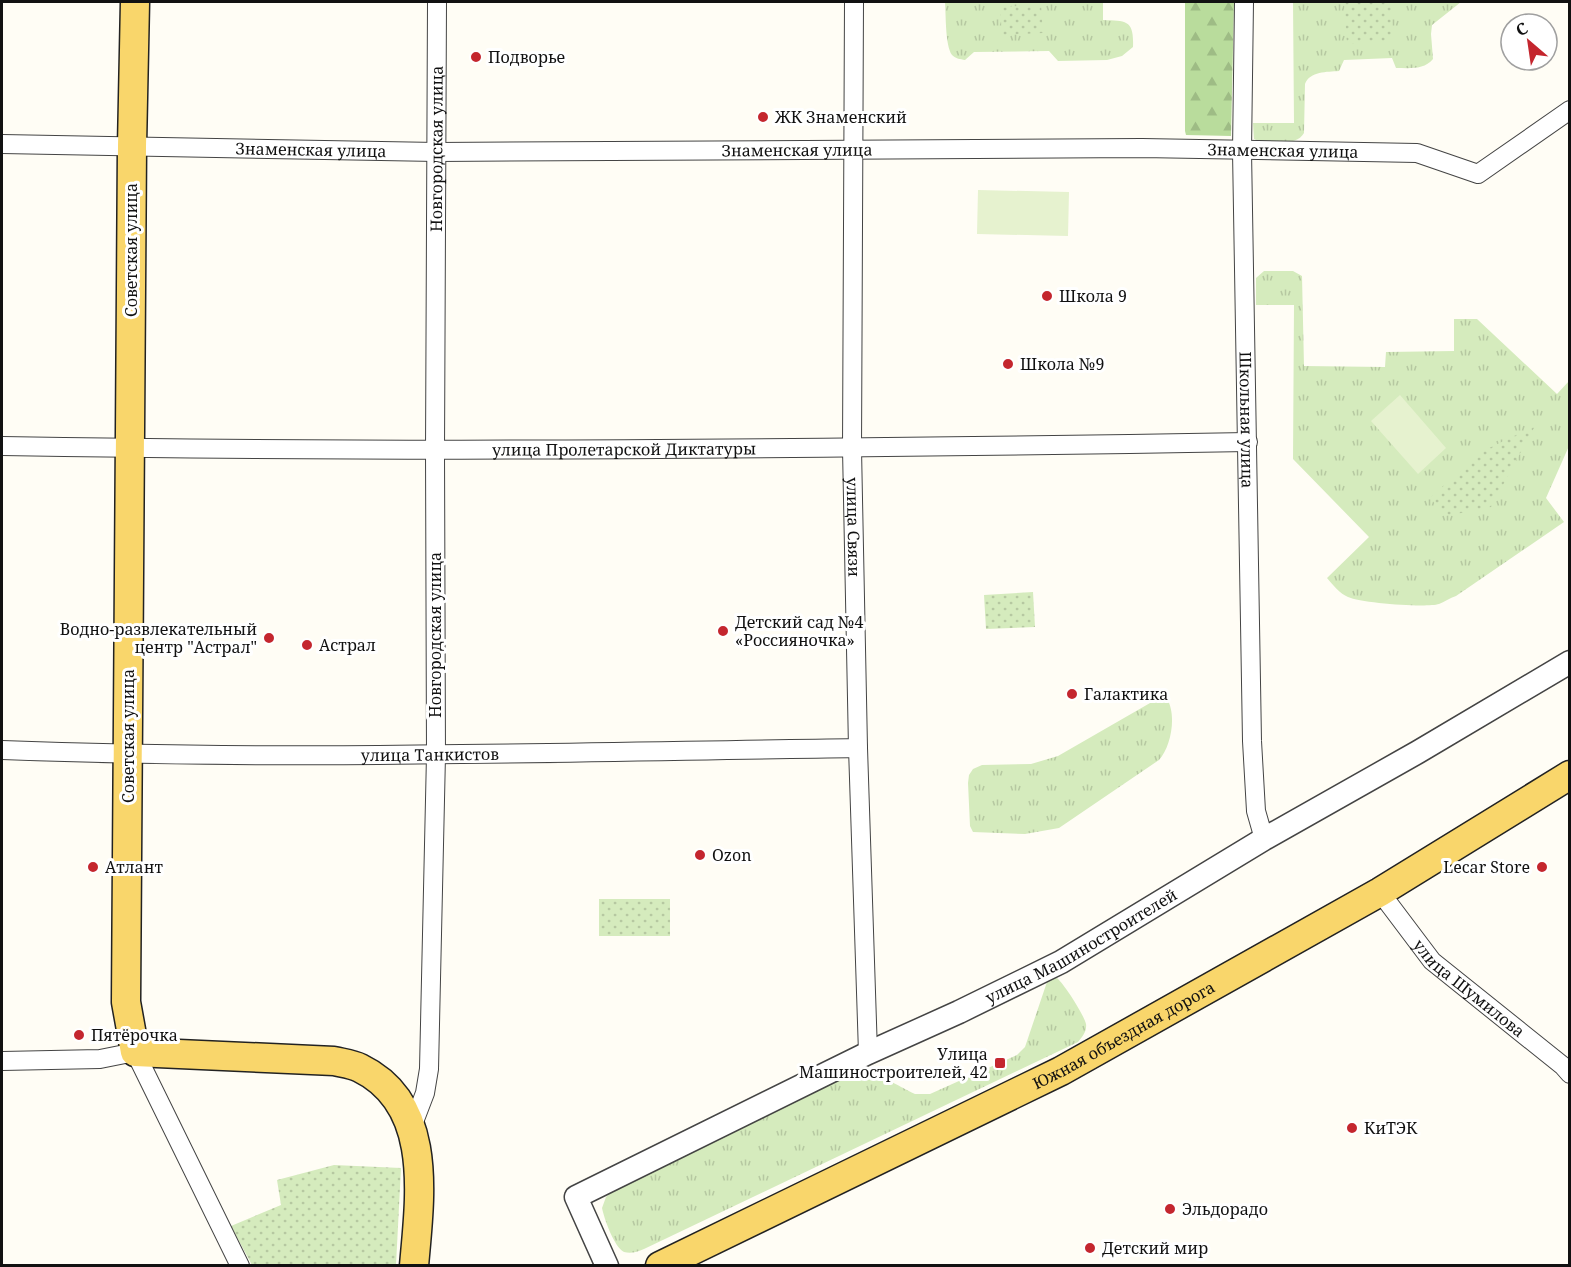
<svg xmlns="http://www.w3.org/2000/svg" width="1571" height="1267" font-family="'Noto Serif',serif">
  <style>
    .grass { fill: url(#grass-tufts) }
    .forest { fill: url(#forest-firs) }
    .park { fill: url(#park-dots) }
    .pitch { fill: #e6f2cf }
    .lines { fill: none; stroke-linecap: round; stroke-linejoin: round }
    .minor-casing { stroke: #444; stroke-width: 20 }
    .tertiary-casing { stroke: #444; stroke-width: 25 }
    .primary-casing { stroke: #222; stroke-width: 31 }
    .minor { stroke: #fff; stroke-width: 18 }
    .tertiary { stroke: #fff; stroke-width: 22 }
    .primary { stroke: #f9d66b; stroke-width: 28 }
    .poi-dot { fill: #c4262e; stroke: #fff; stroke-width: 2 }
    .labels { text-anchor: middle; stroke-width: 6; stroke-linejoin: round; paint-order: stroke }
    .poi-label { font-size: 16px; fill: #111; stroke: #fff; text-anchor: start }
    .street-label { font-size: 16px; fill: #111; stroke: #fff }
  </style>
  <defs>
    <pattern id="grass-tufts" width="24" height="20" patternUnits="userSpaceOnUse" patternTransform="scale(1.5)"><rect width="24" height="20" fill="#d5ebbd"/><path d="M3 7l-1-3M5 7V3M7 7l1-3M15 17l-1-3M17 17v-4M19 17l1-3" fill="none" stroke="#b6c8a1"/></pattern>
    <pattern id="forest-firs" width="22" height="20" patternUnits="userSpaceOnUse" patternTransform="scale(1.5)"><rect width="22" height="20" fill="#b9dc9c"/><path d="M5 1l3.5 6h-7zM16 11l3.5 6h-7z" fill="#9ebc85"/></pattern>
    <pattern id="park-dots" width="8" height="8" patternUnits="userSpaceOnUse" patternTransform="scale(1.5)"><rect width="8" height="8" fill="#d5ebbd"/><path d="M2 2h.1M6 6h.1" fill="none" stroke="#b6c8a1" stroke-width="1.8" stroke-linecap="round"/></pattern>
  </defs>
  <rect width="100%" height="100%" fill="#fffdf5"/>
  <!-- grass -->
  <path class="grass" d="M 945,2 L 1120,2 L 1103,2 L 1103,20 C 1127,21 1134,20 1133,47 L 1122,56 L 1107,60 L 1058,61 L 1049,51 L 974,52 L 965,60 C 960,59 956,59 952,55 C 945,45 946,14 945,2 Z
    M 1293,2 L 1461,2 L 1432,25 L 1431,34 L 1433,59 C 1424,70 1410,68 1396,68 L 1392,58 L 1344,60 L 1339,71 C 1327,72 1310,71 1305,84 L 1304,133 C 1296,147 1273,141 1259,141 L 1254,139 L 1253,123 L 1294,123 Z
    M 1264,271 L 1293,271 L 1302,276 L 1304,366 L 1385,367 L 1386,352 L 1454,351 L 1454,319 L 1477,319 L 1557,394 L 1569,381 L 1569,446 L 1546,498 L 1564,522 L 1456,596 C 1450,598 1444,602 1439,604 C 1426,608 1361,603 1348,597 C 1340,594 1333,585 1327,578 L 1369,537 L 1293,459 L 1294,305 L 1256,305 L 1256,278 Z
    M 1157,699 L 1167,699 C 1177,715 1171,747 1159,760 L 1059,828 L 1025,834 L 973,832 L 970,826 L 968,783 L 969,775 L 973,769 L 982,765 L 1031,764 L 1058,756 Z
    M 1057,978 C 1065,985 1084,1015 1086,1024 C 1087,1032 1082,1037 1078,1042 L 644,1249 C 637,1252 631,1254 624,1252 C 614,1247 604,1218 602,1208 L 606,1197 L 616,1187 L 851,1072 C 873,1068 896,1085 915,1094 L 930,1094 L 1017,1055 L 1025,1047 L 1048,979 Z"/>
  <!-- forest -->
  <path class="forest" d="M 1185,2 L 1234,2 L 1231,136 L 1186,135 L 1185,131 Z"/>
  <!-- park -->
  <path class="park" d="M 1344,2 L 1391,2 L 1393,41 L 1347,44 Z
    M 1041,5 L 1043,33 L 1002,35 L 1000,7 Z
    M 1535,426 L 1491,507 L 1446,516 L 1430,498 L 1483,451 Z
    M 1033,592 L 1035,627 L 986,629 L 984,595 Z
    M 599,899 L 670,899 L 670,936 L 599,936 Z
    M 334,1165 L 401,1168 L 396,1265 L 252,1265 L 231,1226 L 281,1205 L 277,1180 Z"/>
  <!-- pitch -->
  <path class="pitch" d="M 978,190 L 1069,192 L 1068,236 L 977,234 Z
    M 1400,395 L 1446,448 L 1418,474 L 1371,421 Z"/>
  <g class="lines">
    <defs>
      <g id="minor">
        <path id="s1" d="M 854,2 L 852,449 L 858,748 L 868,1053"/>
        <path id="s2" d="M 1244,2 L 1242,151 L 1252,741 L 1256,811 L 1264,839"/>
        <path id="s3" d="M 2,144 L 437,152 L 1142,148 L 1417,153 L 1478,174 L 1570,110"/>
        <path id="s4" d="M 2,446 C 417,453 832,449 1248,442"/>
        <path id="s5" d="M 2,750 C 287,761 572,752 858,748"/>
        <path id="s6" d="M 1380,892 L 1432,961 L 1563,1066 L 1570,1074"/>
        <path d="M 2,1061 L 100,1059 L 135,1052 L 240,1266"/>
        <path id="s7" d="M 412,1127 L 425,1093 L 429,1069 L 436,755 L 435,450 L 437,2"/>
      </g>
      <g id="tertiary">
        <path id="s8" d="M 607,1266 L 576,1197 L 868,1053 L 959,1012 L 1061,962 L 1264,839 L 1418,752 L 1570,662"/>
      </g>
      <g id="primary">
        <path d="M 135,2 L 132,146 L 126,1002 L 135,1052 L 334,1061 C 342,1063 352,1064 360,1068 C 434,1104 420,1197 414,1266"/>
        <path id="s9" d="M 660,1266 L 1061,1071 L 1380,892 L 1570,775"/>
      </g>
    </defs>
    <!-- minor casing -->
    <use href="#minor" class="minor-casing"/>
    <!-- tertiary casing -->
    <use href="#tertiary" class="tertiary-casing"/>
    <!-- primary casing -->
    <use href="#primary" class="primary-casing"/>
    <!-- minor -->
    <use href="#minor" class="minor"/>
    <!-- tertiary -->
    <use href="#tertiary" class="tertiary"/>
    <!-- primary -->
    <use href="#primary" class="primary"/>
  </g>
  <!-- markers -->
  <g class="poi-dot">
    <circle cx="476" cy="57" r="6"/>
    <circle cx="763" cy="117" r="6"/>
    <circle cx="1047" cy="296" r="6"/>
    <circle cx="1008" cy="364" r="6"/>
    <circle cx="723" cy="631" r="6"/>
    <circle cx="269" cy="638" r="6"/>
    <circle cx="307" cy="645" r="6"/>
    <circle cx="1072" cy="694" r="6"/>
    <circle cx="700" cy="855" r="6"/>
    <circle cx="93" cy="867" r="6"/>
    <circle cx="1542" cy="867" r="6"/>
    <circle cx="79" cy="1035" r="6"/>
    <rect x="994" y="1057" width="12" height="12" rx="3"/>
    <circle cx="1352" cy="1128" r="6"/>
    <circle cx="1170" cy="1209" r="6"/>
    <circle cx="1090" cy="1248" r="6"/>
  </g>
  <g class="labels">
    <!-- poi labels -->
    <g class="poi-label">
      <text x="488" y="63">Подворье</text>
      <text x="775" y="123">ЖК Знаменский</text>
      <text x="1059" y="302">Школа 9</text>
      <text x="1020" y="370">Школа №9</text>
      <text x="735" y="628">Детский сад №4<tspan x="735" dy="18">«Россияночка»</tspan></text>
      <text x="257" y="635" text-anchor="end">Водно-развлекательный<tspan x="257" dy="18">центр "Астрал"</tspan></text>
      <text x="319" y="651">Астрал</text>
      <text x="1084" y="700">Галактика</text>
      <text x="712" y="861">Ozon</text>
      <text x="105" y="873">Атлант</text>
      <text x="1530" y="873" text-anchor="end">Lecar Store</text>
      <text x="91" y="1041">Пятёрочка</text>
      <text x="988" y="1060" text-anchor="end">Улица<tspan x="988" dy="18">Машиностроителей, 42</tspan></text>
      <text x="1364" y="1134">КиТЭК</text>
      <text x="1182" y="1215">Эльдорадо</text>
      <text x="1102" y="1254">Детский мир</text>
    </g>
    <!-- street labels -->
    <g class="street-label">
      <text dy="6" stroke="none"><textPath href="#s3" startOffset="309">Знаменская улица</textPath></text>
      <text dy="6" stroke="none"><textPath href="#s7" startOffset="981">Новгородская улица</textPath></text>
      <text dy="6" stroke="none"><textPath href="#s3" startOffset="795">Знаменская улица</textPath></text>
      <text dy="6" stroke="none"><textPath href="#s3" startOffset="1281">Знаменская улица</textPath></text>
      <text transform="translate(131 250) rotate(-90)" y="6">Советская улица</text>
      <text dy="6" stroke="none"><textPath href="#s2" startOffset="418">Школьная улица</textPath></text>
      <text dy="6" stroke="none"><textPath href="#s4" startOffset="622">улица Пролетарской Диктатуры</textPath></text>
      <text dy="6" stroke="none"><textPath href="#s1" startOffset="525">улица Связи</textPath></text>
      <text transform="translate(435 635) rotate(-90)" y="6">Новгородская улица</text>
      <text transform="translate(128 736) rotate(-90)" y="6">Советская улица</text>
      <text dy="6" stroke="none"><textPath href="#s5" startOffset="428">улица Танкистов</textPath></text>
      <text dy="6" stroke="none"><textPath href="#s8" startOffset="640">улица Машиностроителей</textPath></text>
      <text dy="6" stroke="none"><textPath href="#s6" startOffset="132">улица Шумилова</textPath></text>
      <text dy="6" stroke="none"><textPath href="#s9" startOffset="518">Южная объездная дорога</textPath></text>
    </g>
  </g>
  <!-- border -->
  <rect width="1571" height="1267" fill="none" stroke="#111111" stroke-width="6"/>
  <!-- north arrow -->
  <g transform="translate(1529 42) rotate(331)"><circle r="28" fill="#ffffff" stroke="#a0a0a0" stroke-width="1.5"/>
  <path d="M0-4.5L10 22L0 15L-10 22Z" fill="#c4262e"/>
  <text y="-9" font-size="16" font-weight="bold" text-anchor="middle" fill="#111111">С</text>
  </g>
</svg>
